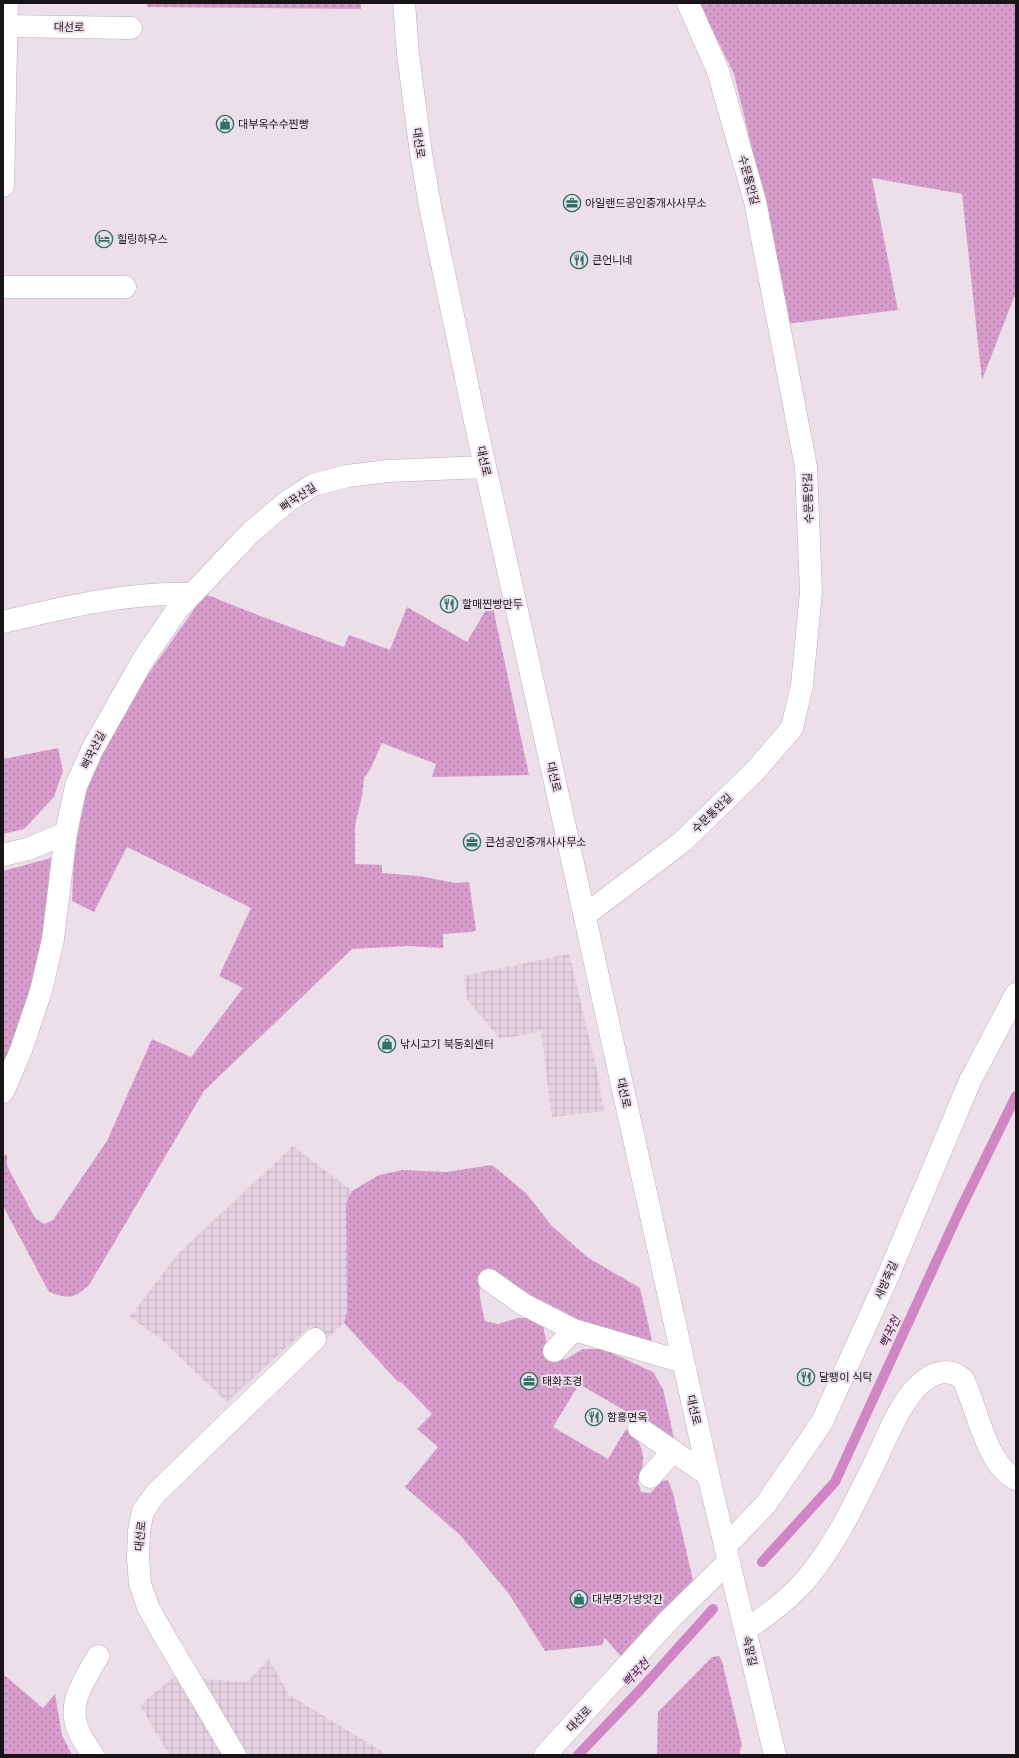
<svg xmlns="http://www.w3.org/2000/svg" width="1019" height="1758" font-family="'Fira Sans','Noto Sans KR',sans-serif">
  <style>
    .industrial { fill: url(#industrial-grid) }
    .grass { fill: url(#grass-dots) }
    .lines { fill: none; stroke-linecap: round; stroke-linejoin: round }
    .stream { stroke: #d085c4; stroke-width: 10 }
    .minor-casing { stroke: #bbaeb9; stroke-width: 23 }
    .minor { stroke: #fff; stroke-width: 22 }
    .labels { text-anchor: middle; stroke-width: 4; stroke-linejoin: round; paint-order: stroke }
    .street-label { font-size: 11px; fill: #191418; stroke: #eddfea }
    .poi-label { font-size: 11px; fill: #191418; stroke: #eddfea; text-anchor: start }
    .water-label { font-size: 12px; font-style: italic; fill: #510c4a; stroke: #eddfea }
  </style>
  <defs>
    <pattern id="industrial-grid" width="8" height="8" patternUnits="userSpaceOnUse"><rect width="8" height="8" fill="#e5d1e1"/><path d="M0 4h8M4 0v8" fill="none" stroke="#c4b3c0"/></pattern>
    <pattern id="grass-dots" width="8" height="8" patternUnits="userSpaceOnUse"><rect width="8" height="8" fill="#d79bcc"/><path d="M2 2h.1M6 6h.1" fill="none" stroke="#ae7da5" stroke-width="1.8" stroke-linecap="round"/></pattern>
  </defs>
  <rect width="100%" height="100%" fill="#eddfea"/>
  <!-- industrial -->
  <path class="industrial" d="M 569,954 L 595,1062 L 604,1111 L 552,1117 L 541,1031 L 500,1039 L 467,999 L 464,976 Z
    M 293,1146 L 352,1191 L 346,1203 L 347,1312 L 344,1323 L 328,1338 L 310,1326 L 227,1402 L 161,1339 L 130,1317 L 177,1255 Z
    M 269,1659 L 289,1695 L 388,1755 L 169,1755 L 140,1705 L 174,1677 L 247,1682 Z"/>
  <!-- grass -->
  <path class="grass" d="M 147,3 L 361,3 L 361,9 L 147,7 Z
    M 699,3 L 1016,3 L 1016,292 L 982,380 L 962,194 L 872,178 L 898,310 L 786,324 L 764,198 L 734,74 Z
    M 205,594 L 255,614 L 344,647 L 349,635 L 390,650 L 407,607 L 467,642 L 486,610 L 493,608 L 529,775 L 432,777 L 436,764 L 382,743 L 371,768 L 364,778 L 362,796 L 355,826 L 355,864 L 382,865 L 382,873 L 419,876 L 455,883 L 469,882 L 476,930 L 472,932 L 443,934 L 443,948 L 408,946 L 352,949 L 204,1091 L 89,1285 C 74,1299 69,1299 49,1292 L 3,1206 L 3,1156 L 7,1154 L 7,1166 L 35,1218 L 44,1224 L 53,1220 L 107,1141 L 152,1039 L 191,1057 L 243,988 L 219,976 L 251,908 L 127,847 L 94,912 L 72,901 L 74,857 L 84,797 L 101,756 L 144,680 Z
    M 58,748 L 63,771 L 54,797 L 24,829 L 3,834 L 3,759 Z
    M 51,858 L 43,935 L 31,991 L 3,1068 L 3,871 Z
    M 492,1165 L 526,1193 L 552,1226 L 587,1257 L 640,1288 L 653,1345 L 578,1325 L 527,1298 L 488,1268 C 474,1284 481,1302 485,1321 L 498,1324 L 518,1318 L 529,1318 L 543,1326 L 549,1353 L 554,1361 L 566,1359 L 583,1349 L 603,1349 L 653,1372 L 663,1389 L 676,1447 L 634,1416 L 579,1384 L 553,1427 L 608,1459 L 626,1429 C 646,1445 646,1459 638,1482 L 641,1492 L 650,1493 L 662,1481 L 668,1480 L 673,1493 L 693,1580 L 687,1595 L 624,1660 L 605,1638 L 602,1645 L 545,1651 L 509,1594 L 460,1535 L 405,1487 L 438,1447 L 417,1429 L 432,1414 L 402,1383 L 397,1381 L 344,1323 L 347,1312 L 346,1203 L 352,1191 L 379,1175 L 403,1170 L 446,1172 Z
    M 719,1656 L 722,1661 L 742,1745 L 739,1755 L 657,1755 L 658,1712 L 712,1657 Z
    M 3,1674 L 43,1708 L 55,1694 L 62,1735 L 72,1755 L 3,1755 Z"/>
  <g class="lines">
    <!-- stream -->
    <path class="stream" d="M 762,1562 L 835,1482 L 959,1212 L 1016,1096
      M 578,1755 L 641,1689 L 713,1609"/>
    <defs>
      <path id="minor" d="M 404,3 L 408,54 L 421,153 L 430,206 L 475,421 L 712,1491 L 775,1755
        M 7,26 L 131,28
        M 3,186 L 7,3
        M 3,287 L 125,287
        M 3,622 C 65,607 128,592 192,594
        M 3,855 L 28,849 L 66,833
        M 585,915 L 682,842 L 755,771 L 792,728 L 802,685 L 811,592 L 806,467 L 755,201 L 718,71 L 688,3
        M 3,1092 L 21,1050 L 41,991 L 53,939 L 66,833 L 76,786 L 92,750 L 144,658 L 177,610 L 251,532 L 288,501 L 313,485 L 347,476 L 388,471 L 485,467
        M 489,1280 L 523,1304 L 574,1330 L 683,1362
        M 554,1351 L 574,1330
        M 639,1428 L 708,1475
        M 650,1477 L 673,1451
        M 725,1547 L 766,1504 L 822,1422 L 888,1276 L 970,1081 L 1016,994
        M 745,1630 C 765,1617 783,1604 799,1587 C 831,1554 856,1501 876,1460 C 887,1436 901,1401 920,1384 C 934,1372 948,1367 963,1379 C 977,1407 986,1465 1016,1479
        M 93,1755 C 89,1748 83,1741 80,1734 C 65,1705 84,1681 98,1656
        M 235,1755 L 162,1632 L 148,1607 L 140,1584 L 138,1558 L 139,1531 L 143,1511 L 156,1493 L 315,1339
        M 545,1755 L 669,1620 L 729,1561"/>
    </defs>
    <!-- minor casing -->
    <use href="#minor" class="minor-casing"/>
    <!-- minor -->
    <use href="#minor" class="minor"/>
  </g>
  <!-- icons -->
  <defs>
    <symbol id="shop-ring" viewBox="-11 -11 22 22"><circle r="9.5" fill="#eddfea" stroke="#2c7369" stroke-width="1.5"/><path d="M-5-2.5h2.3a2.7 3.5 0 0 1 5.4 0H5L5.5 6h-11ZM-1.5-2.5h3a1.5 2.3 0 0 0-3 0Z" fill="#2c7369"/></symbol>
    <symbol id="office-ring" viewBox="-11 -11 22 22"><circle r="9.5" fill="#eddfea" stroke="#2c7369" stroke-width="1.5"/><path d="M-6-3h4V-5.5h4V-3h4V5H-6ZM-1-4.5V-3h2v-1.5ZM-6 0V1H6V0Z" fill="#2c7369"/></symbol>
    <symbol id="hotel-ring" viewBox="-11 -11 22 22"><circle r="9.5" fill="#eddfea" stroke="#2c7369" stroke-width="1.5"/><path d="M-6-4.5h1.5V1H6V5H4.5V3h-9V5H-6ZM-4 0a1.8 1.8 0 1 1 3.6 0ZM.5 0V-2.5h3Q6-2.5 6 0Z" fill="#2c7369"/></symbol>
    <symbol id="restaurant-ring" viewBox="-11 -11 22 22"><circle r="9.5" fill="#eddfea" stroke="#2c7369" stroke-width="1.5"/><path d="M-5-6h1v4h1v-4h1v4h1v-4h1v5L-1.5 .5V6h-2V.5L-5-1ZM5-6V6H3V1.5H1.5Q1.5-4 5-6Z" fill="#2c7369"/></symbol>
  </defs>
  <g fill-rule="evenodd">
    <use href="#shop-ring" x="215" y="114" width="20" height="20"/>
    <use href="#office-ring" x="562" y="193" width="20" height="20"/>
    <use href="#hotel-ring" x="94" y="229" width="20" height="20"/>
    <use href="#restaurant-ring" x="569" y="250" width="20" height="20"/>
    <use href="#restaurant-ring" x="439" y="594" width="20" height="20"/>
    <use href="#office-ring" x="462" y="832" width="20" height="20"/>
    <use href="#shop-ring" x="377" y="1034" width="20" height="20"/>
    <use href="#restaurant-ring" x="796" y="1367" width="20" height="20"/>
    <use href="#office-ring" x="519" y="1371" width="20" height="20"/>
    <use href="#restaurant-ring" x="584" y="1407" width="20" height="20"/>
    <use href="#shop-ring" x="569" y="1589" width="20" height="20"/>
  </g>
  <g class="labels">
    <!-- street labels -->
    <g class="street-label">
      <text transform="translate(69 27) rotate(1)" y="4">대선로</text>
      <text transform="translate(419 143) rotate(82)" y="4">대선로</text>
      <text transform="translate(749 180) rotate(75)" y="4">수문통안길</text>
      <text transform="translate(484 461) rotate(78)" y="4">대선로</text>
      <text transform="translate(298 497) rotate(-33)" y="4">뻐꾹산길</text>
      <text transform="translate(808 498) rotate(-92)" y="4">수문통안길</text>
      <text transform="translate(93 750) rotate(-63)" y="4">뻐꾹산길</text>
      <text transform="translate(554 777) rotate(77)" y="4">대선로</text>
      <text transform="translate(712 813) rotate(-44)" y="4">수문통안길</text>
      <text transform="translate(624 1093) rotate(78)" y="4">대선로</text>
      <text transform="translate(886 1280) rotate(-66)" y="4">새방죽길</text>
      <text transform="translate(694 1410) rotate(77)" y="4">대선로</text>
      <text transform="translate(140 1536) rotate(-84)" y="4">대선로</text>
      <text transform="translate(750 1651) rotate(77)" y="4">속말길</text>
      <text transform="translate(579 1719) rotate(-47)" y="4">대선로</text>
    </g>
    <!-- poi labels -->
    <g class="poi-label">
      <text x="238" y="128">대부옥수수찐빵</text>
      <text x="585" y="207">아일랜드공인중개사사무소</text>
      <text x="117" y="243">힐링하우스</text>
      <text x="592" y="264">큰언니네</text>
      <text x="462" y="608">할매찐빵만두</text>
      <text x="485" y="846">큰섬공인중개사사무소</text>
      <text x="400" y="1048">낚시고기 북동회센터</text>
      <text x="819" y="1381">달팽이 식탁</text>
      <text x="542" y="1385">태화조경</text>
      <text x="607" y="1421">함흥면옥</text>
      <text x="592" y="1603">대부명가방앗간</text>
    </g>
    <!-- water labels -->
    <g class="water-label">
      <text transform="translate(890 1332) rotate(-65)" y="4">뻑꾹천</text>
      <text transform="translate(636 1673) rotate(-47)" y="4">뻑꾹천</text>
    </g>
  </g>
  <!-- border -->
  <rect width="1019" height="1758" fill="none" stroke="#191418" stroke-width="8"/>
</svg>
